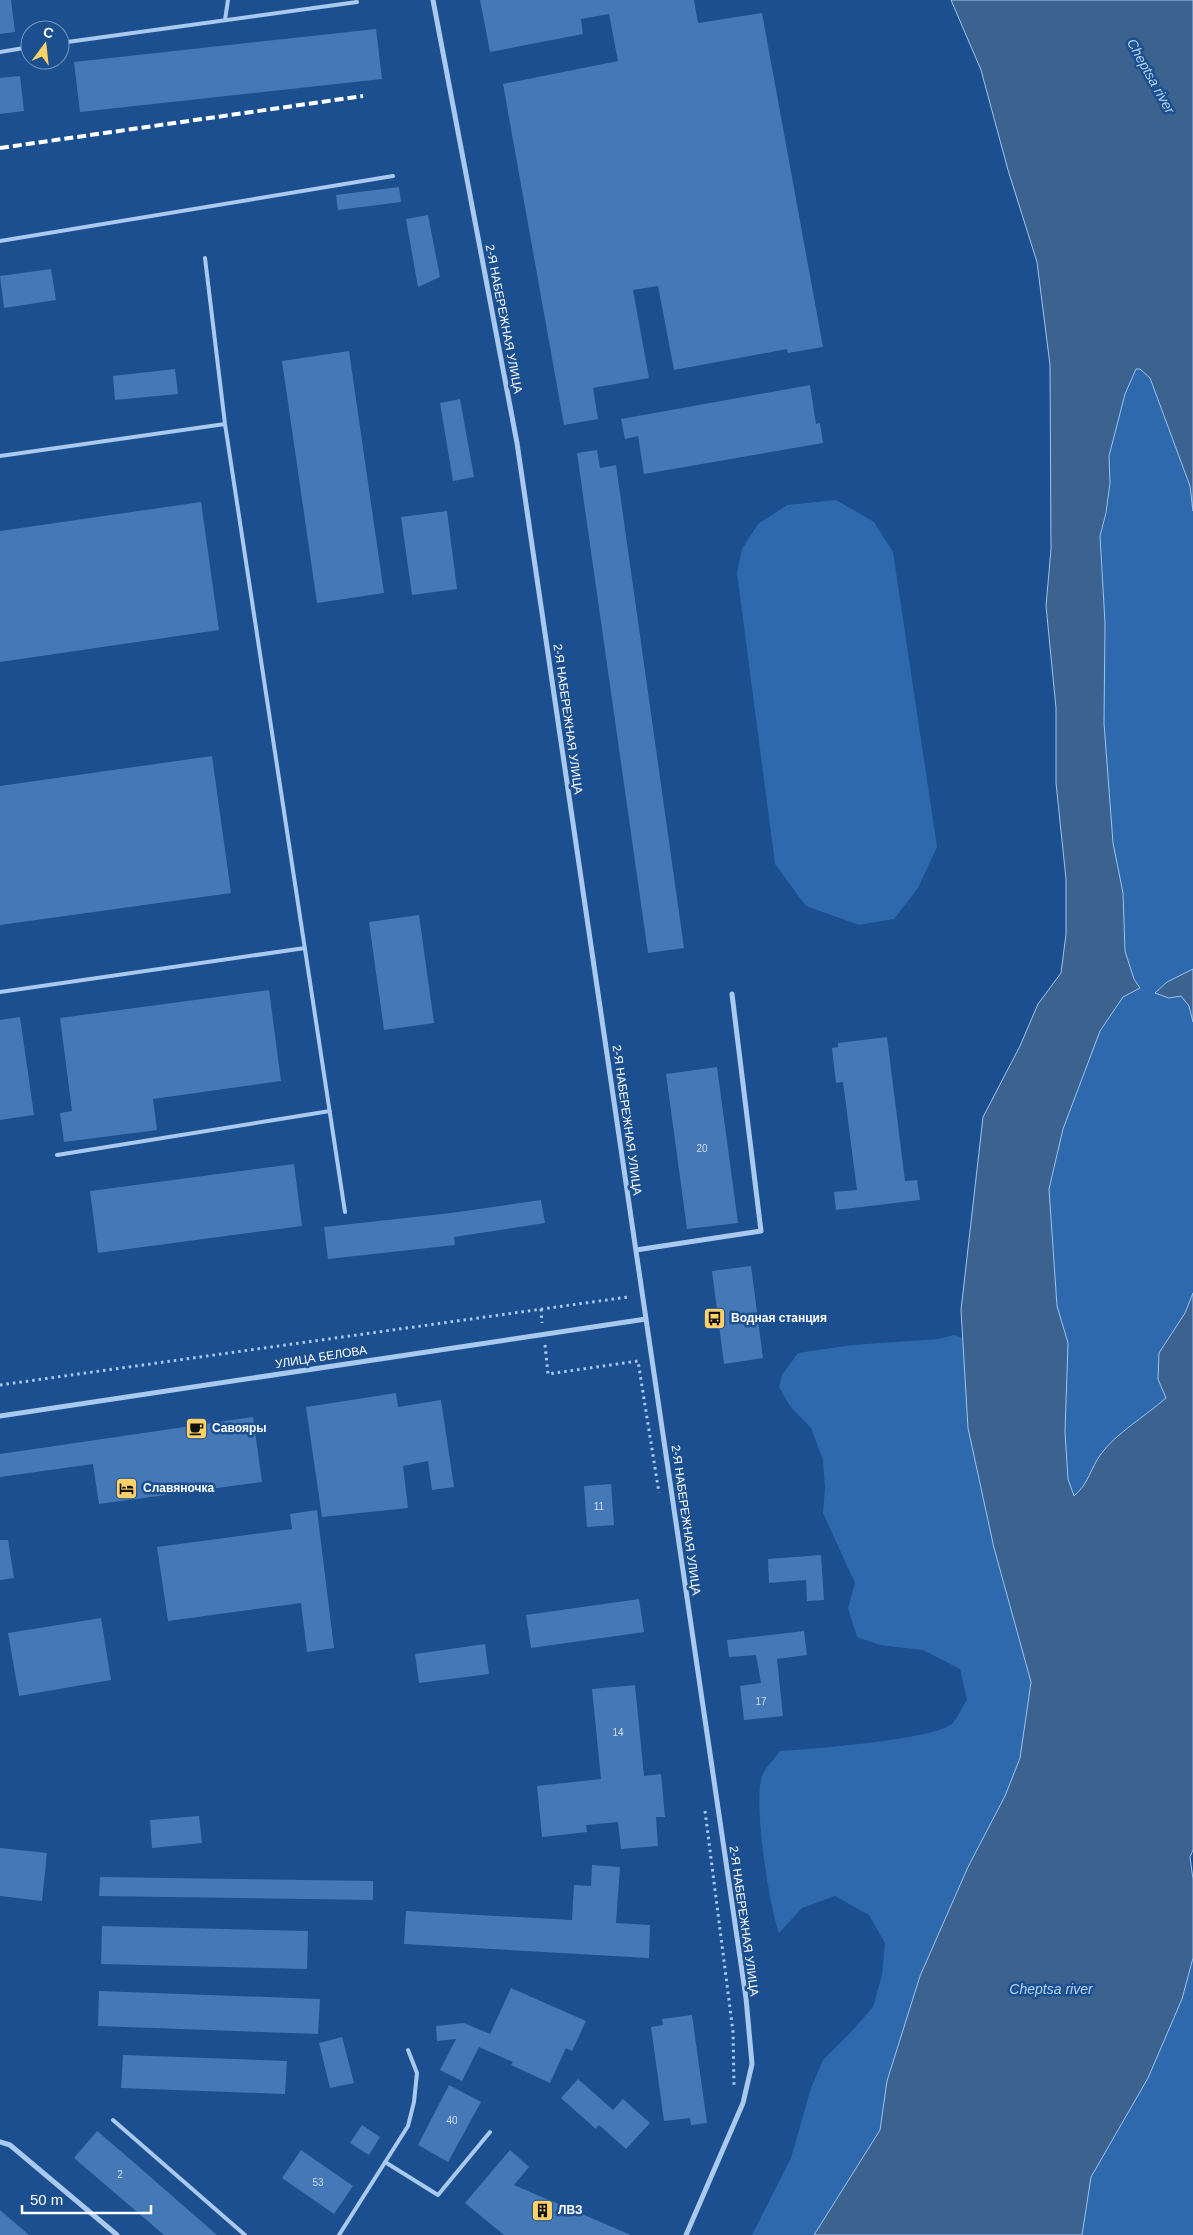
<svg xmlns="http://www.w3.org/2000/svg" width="1193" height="2235" font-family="Arial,sans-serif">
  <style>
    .green { fill: #2e69ad }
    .water { fill: #3c6290; stroke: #9cc4f0 }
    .building { fill: #4478b7 }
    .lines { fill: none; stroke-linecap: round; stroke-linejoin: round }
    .path { stroke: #a9c9ee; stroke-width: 3; stroke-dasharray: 2.5 4; stroke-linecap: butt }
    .service { stroke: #a9c9ee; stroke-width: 4 }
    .minor { stroke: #a9c9ee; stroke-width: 5 }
    .rail { stroke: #fff; stroke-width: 4; stroke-dasharray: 9 4; stroke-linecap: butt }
    .labels { text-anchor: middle; stroke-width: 5; stroke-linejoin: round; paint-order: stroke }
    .number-label { font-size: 10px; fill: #d0dded }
    .street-label { font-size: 12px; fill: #fff; stroke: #1b4f8f }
    .poi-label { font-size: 12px; font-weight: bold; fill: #fff; stroke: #1b4f8f; text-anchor: start }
    .water-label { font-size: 14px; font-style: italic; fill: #b5d3f5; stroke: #1b4f8f }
  </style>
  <rect width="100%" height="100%" fill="#1b4f8f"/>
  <!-- green -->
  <path class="green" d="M 1135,368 L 1140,369 L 1150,378 L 1190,486 L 1193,511 L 1193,969 L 1182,975 L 1169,998 L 1181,996 L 1189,1005 L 1193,1022 L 1193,1293 L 1185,1313 L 1159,1353 L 1158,1379 L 1166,1398 L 1101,1453 L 1082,1489 L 1074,1496 L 1068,1479 L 1065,1432 L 1068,1343 L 1057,1306 L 1049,1189 L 1063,1129 L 1100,1031 L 1134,979 L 1125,951 L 1123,893 L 1113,843 L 1109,796 L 1104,723 L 1105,623 L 1100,536 L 1107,513 L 1110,483 L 1109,456 L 1125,394 Z
    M 836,500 L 874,522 L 893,552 L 937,847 L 918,888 L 894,919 L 859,925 L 806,906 L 775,864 L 737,573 L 742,549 L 758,524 L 787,505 Z
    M 954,1335 L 963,1338 L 968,1428 L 994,1548 L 1031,1682 L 1020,1758 L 1005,1796 L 968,1867 L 920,1976 L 887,2081 L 880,2130 L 814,2235 L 752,2235 L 791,2158 L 811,2088 L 823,2060 L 851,2032 L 873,2007 L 882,1975 L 885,1943 L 869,1915 L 835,1896 L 802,1908 L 779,1933 C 769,1904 753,1804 762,1776 C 765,1768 775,1758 780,1751 C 809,1749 936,1740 953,1723 C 958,1717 962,1707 967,1700 L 960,1669 L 923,1650 L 880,1645 L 857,1637 L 848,1608 L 855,1583 L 823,1513 L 825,1488 L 823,1460 L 811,1428 L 790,1406 L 779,1387 L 782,1375 L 798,1353 L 852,1345 L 939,1339 Z
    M 1193,1958 L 1193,2235 L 1082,2235 L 1091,2177 L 1148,2078 L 1182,1999 Z"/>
  <!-- water -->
  <path class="water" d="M 951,0 L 1193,0 L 1193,511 L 1190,486 L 1150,378 L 1140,369 L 1136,369 L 1125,394 L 1109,456 L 1110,483 L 1106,513 L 1100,536 L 1105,623 L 1104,723 L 1113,843 L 1123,893 L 1125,951 L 1134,979 L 1140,988 L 1123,997 L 1100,1031 L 1063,1129 L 1049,1189 L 1057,1306 L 1068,1343 L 1065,1432 L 1068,1479 L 1074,1496 C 1088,1485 1091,1467 1101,1454 C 1115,1434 1147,1415 1166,1398 L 1158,1379 L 1159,1353 L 1185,1313 L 1193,1293 L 1193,1850 L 1190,1857 L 1193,1879 L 1193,1958 L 1182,1999 L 1148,2078 L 1091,2177 L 1082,2235 L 814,2235 L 880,2130 L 887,2081 L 920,1976 L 968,1867 L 1005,1796 L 1020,1758 L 1031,1682 L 994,1548 L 968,1428 L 961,1310 L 983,1117 L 1020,1046 L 1038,1004 L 1061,973 L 1066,934 L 1066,879 L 1056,783 L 1056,708 L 1046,606 L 1051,549 L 1050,365 L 1037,262 L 1008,170 L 981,70 Z
    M 1193,969 L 1193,1022 L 1189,1006 L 1181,996 L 1169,998 L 1155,993 L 1167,982 Z"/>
  <!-- building -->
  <path class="building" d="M 0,0 L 11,0 L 15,32 L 0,34 Z
    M 480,0 L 694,0 L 698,23 L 762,13 L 823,347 L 788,353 L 787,349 L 674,370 L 658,286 L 633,290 L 649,378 L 593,388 L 598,419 L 564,425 L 503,84 L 618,61 L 609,14 L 581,19 L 583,34 L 490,52 Z
    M 376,29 L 382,79 L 80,112 L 74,62 Z
    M 20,76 L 24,111 L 0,114 L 0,78 Z
    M 399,187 L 401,202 L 338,210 L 336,195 Z
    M 428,215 L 440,277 L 418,287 L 406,219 Z
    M 51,269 L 56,300 L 4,308 L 0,276 Z
    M 349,351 L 384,593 L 317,603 L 282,361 Z
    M 175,369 L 178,394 L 115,400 L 113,376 Z
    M 810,385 L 816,424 L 820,423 L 823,443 L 644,474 L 638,436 L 625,439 L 621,419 Z
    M 460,399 L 474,477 L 453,481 L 440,403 Z
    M 597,450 L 600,468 L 616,465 L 684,948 L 648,953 L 577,453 Z
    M 201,502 L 219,630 L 0,662 L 0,531 Z
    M 447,511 L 457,589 L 412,595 L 401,517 Z
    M 212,756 L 231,893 L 0,925 L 0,786 Z
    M 419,915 L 434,1023 L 384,1030 L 369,922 Z
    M 269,990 L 281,1081 L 153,1099 L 157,1130 L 64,1142 L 60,1113 L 72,1111 L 60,1018 Z
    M 20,1017 L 34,1115 L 0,1120 L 0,1020 Z
    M 887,1037 L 905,1181 L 917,1180 L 920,1200 L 836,1210 L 834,1192 L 857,1190 L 843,1082 L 836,1083 L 832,1048 L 838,1047 L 838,1043 Z
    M 717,1067 L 738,1223 L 687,1229 L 666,1074 Z
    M 294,1164 L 302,1226 L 98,1253 L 90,1191 Z
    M 541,1200 L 545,1223 L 454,1237 L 455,1245 L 328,1259 L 324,1227 L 451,1213 Z
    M 751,1266 L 763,1358 L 724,1364 L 712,1271 Z
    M 396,1393 L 398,1407 L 441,1400 L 454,1487 L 432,1490 L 428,1461 L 403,1466 L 408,1508 L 322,1517 L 306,1407 Z
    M 253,1417 L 262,1482 L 99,1504 L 93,1464 L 0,1477 L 0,1454 Z
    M 611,1484 L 614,1525 L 587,1527 L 584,1486 Z
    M 317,1510 L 334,1648 L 307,1652 L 301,1603 L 168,1621 L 157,1547 L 292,1529 L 290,1514 Z
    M 0,1540 L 8,1540 L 14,1578 L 0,1580 Z
    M 821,1555 L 824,1600 L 807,1601 L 806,1580 L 769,1583 L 768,1559 Z
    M 639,1599 L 644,1632 L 531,1648 L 526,1615 Z
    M 101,1618 L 111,1680 L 19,1696 L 8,1633 Z
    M 804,1631 L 807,1655 L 777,1659 L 783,1716 L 744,1720 L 740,1686 L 761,1683 L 756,1655 L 729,1657 L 727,1640 Z
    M 485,1644 L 489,1674 L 419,1683 L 415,1654 Z
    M 635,1685 L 644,1776 L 661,1774 L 665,1817 L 656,1817 L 658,1846 L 621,1849 L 618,1822 L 586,1825 L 587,1832 L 542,1837 L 537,1786 L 601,1779 L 592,1689 Z
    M 199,1816 L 202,1843 L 152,1848 L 150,1820 Z
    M 0,1848 L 47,1853 L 42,1901 L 0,1896 Z
    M 592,1865 L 620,1867 L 616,1923 L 650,1925 L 649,1958 L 404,1944 L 406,1911 L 572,1920 L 574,1885 L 591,1886 Z
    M 100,1877 L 373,1881 L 373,1900 L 99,1896 Z
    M 102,1926 L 308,1931 L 307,1969 L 101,1964 Z
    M 511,1988 L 586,2021 L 572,2051 L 566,2048 L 550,2083 L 511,2065 L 513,2062 L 479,2047 L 462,2081 L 440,2070 L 456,2039 L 437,2041 L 436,2026 L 464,2023 L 490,2034 Z
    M 99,1991 L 320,1999 L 318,2034 L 98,2026 Z
    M 692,2015 L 707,2123 L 691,2125 L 690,2118 L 664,2121 L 651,2027 L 663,2025 L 662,2019 Z
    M 342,2037 L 354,2083 L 330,2088 L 319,2043 Z
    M 123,2055 L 287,2061 L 285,2094 L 121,2088 Z
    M 578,2079 L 613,2110 L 623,2099 L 650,2123 L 626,2149 L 599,2125 L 596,2129 L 561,2098 Z
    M 449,2085 L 481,2102 L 448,2162 L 418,2145 Z
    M 362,2125 L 380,2137 L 369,2155 L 350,2143 Z
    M 97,2131 L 123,2153 L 217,2235 L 164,2235 L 74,2158 Z
    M 301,2150 L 353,2186 L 334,2214 L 282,2178 Z
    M 510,2150 L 529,2167 L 514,2185 L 631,2235 L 504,2235 L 465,2203 Z
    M 0,2210 L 29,2235 L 0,2235 Z"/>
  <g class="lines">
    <!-- path -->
    <path class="path" d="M 541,1309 L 542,1323
      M 545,1345 L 548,1374 L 638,1361 L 659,1493
      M 0,1385 L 628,1297
      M 705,1811 L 733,2032 L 734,2085"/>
    <!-- service -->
    <path class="service" d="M 225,20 L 228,0
      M 60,43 L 357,2
      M 0,52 L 30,47
      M 0,241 L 393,176
      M 205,258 L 225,424 L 345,1212
      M 0,456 L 225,424
      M 0,992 L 305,948
      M 57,1155 L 330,1111
      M 113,2120 L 245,2235
      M 385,2162 L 438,2195 L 490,2132
      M 339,2235 L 408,2126 L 414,2102 L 417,2073 L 408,2050"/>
    <!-- minor -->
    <path class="minor" d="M 433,0 L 517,443 L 746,1998 L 752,2064 L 743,2103 L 686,2235
      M 636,1250 L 761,1231 L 732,994
      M 0,1416 L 646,1319
      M 0,2142 L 10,2145 L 117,2235"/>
    <!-- rail -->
    <path class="rail" d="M 0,148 L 363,96"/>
  </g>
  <!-- icons -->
  <defs>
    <symbol id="bus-square" viewBox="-11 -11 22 22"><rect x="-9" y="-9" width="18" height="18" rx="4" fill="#ffd166" stroke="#1b4f8f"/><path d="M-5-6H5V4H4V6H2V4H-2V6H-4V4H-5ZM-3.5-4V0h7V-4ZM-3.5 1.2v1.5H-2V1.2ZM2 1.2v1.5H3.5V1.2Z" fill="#111"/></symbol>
    <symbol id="cafe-square" viewBox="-11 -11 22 22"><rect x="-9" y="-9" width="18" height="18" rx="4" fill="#ffd166" stroke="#1b4f8f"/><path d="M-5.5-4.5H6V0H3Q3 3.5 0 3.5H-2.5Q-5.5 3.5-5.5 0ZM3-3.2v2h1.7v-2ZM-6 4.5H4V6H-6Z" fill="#111"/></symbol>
    <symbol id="hotel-square" viewBox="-11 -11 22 22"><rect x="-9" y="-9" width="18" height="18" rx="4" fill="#ffd166" stroke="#1b4f8f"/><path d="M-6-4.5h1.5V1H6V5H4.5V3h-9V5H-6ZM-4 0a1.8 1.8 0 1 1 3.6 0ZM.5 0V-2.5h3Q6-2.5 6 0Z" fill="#111"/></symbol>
    <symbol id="building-square" viewBox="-11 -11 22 22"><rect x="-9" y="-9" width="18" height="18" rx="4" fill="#ffd166" stroke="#1b4f8f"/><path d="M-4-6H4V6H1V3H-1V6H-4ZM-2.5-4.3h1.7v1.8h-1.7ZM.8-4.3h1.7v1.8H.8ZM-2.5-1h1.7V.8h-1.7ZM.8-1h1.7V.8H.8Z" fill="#111"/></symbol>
  </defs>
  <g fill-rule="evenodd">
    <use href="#bus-square" x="702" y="1306" width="25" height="25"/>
    <use href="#cafe-square" x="184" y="1416" width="25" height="25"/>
    <use href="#hotel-square" x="114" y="1476" width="25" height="25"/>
    <use href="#building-square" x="530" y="2198" width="25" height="25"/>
  </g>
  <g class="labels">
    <!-- number labels -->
    <g class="number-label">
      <text x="702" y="1152">20</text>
      <text x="599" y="1510">11</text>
      <text x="761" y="1705">17</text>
      <text x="618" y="1736">14</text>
      <text x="452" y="2124">40</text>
      <text x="120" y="2178">2</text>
      <text x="318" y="2186">53</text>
    </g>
    <!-- street labels -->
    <g class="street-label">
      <text transform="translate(504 319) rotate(79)" y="4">2-Я НАБЕРЕЖНАЯ УЛИЦА</text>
      <text transform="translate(568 719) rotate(82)" y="4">2-Я НАБЕРЕЖНАЯ УЛИЦА</text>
      <text transform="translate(627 1120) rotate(82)" y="4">2-Я НАБЕРЕЖНАЯ УЛИЦА</text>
      <text transform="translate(321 1357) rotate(-9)" y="4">УЛИЦА БЕЛОВА</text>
      <text transform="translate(686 1520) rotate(82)" y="4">2-Я НАБЕРЕЖНАЯ УЛИЦА</text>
      <text transform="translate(744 1921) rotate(82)" y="4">2-Я НАБЕРЕЖНАЯ УЛИЦА</text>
    </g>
    <!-- poi labels -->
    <g class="poi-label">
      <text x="731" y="1322">Водная станция</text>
      <text x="212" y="1432">Савояры</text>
      <text x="143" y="1492">Славяночка</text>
      <text x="558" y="2214">ЛВЗ</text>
    </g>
    <!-- water labels -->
    <g class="water-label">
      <text transform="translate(1151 76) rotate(61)" y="5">Cheptsa river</text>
      <text x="1051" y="1994">Cheptsa river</text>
    </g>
  </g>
  <!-- north arrow -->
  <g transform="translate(45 45) rotate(15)"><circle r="24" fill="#1b4f8f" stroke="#7695bc"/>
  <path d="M0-4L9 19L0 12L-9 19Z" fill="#ffd166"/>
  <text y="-8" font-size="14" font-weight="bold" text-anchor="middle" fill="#ffffff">С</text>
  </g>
  <!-- scale -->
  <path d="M22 2205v8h129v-8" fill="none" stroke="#ffffff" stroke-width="2.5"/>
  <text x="30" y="2205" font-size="15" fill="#ffffff" stroke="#1b4f8f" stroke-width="4" paint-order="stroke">50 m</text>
</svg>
